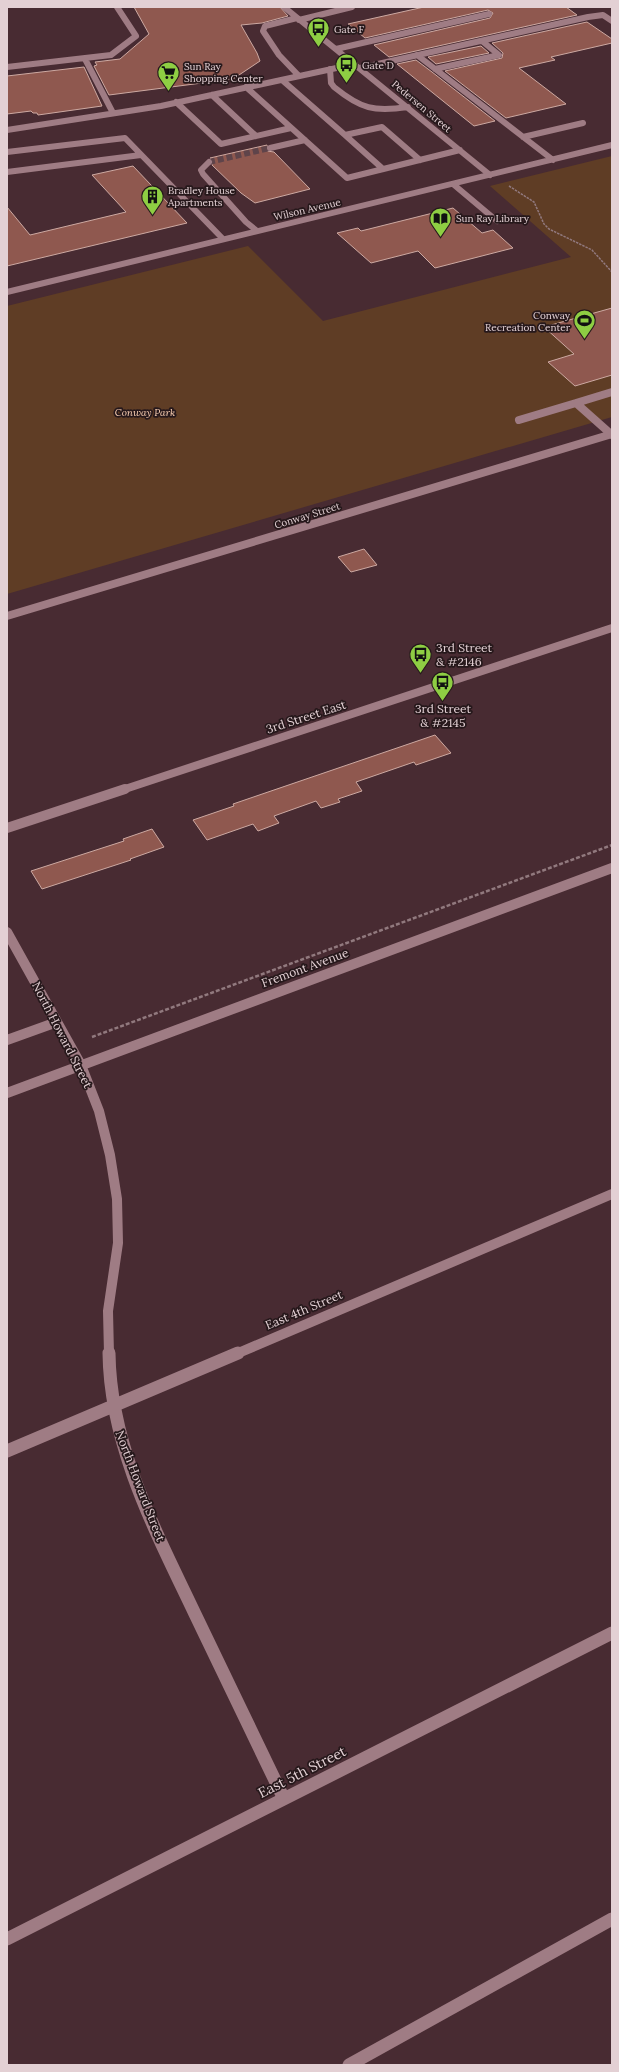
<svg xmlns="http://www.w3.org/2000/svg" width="619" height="2072" font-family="Lora,serif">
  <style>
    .green { fill: #5f3d25 }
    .building { fill: #8f584f; stroke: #cda9a2 }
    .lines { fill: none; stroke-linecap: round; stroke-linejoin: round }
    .minor-tunnel { stroke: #5f444a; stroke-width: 6; stroke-dasharray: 6 3; stroke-linecap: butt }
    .path-far1 { stroke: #91797e; stroke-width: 1.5; stroke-dasharray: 2.5 1; stroke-linecap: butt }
    .path { stroke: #91797e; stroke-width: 2.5; stroke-dasharray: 4 2; stroke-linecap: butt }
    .minor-far3 { stroke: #9f7c84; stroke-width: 6 }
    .minor-far2 { stroke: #9f7c84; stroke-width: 8 }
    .minor-far1 { stroke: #9f7c84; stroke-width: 10 }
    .minor { stroke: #9f7c84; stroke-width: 13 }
    .labels { text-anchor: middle; stroke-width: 3.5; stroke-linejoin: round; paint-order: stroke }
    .far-poi-label { font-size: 10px; fill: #e3d0d4; stroke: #26181b; text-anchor: start }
    .far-street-label { font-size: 10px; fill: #e3d0d4; stroke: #26181b }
    .far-park-label { font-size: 10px; font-style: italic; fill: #fcd0b3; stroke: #26181b }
    .poi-label { font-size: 12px; fill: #e3d0d4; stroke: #26181b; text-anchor: start }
    .street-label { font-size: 12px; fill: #e3d0d4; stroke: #26181b }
    .near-street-label { font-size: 14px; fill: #e3d0d4; stroke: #26181b }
  </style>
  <rect width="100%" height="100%" fill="#482b32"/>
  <!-- green -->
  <path class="green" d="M 612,156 L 612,417 L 7,594 L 7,306 L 248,246 L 323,321 L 571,257 L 490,186 Z"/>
  <!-- building -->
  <path class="building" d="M 134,7 L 280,7 L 288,16 L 262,23 L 241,25 L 257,53 L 260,61 L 233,79 L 109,95 L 94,66 L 97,65 L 95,62 L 120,59 L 149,34 Z
    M 424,7 L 566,7 L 577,15 L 389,57 L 374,45 L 490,18 L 493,13 L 488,10 L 365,38 L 348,24 Z
    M 587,22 L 612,39 L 612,43 L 551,57 L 555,60 L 519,68 L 566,104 L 506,118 L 445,71 L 502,58 L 503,53 L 492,43 Z
    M 481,46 L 489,53 L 436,64 L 428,57 Z
    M 416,60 L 432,72 L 495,121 L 474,126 L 397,64 Z
    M 84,67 L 102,106 L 38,115 L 37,113 L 33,113 L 31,111 L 7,114 L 7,76 Z
    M 267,145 L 267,151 L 274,152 L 310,189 L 255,203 L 241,193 L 212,165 L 213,160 L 210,158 Z
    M 133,166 L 187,223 L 7,266 L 7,207 L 30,235 L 126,212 L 92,175 Z
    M 453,208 L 482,233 L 493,230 L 513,248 L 435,268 L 418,251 L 371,263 L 337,233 L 358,228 L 361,231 Z
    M 612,308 L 612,375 L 575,386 L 548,362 L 574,354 L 544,327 Z
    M 364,549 L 377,565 L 351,572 L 338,557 Z
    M 435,735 L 451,753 L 416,765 L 414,762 L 356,782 L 362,791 L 338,799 L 340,802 L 321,808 L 316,801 L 274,816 L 279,823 L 258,831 L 253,824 L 207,840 L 193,820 L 234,806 L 233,804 Z
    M 152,829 L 164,847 L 130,859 L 131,860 L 42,889 L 31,871 L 124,841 L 123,839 Z"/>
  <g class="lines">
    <!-- minor-tunnel -->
    <path class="minor-tunnel" d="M 209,162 L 270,148"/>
    <!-- path-far1 -->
    <path class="path-far1" d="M 509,186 L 534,202 L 544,224 L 549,229 L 592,250 L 612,272"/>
    <!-- path -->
    <path class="path" d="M 92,1037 L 612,845"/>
    <!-- minor-far3 -->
    <path class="minor-far3" d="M 284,7 L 490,175
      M 297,18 L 265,26 L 263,31 L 279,55 L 299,76
      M 299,20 L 352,7
      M 336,49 L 489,14
      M 417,55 L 553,160
      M 85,59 L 113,113
      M 7,67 L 111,55 L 136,36 L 117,7
      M 360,68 L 588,17 L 603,15 L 612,21
      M 330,69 L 331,83 L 334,87 C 361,109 374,112 408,107
      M 435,69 L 499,55 L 482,41
      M 282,80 L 345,135 L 382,127 L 420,160
      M 246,87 L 347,178 L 460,150
      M 212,95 L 256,136
      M 176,102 L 221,144 L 291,128
      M 7,130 L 161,106 L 355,64
      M 345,135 L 383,169
      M 523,137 L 583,123
      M 270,148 L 305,140
      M 7,152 L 125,138 L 223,239
      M 209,162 L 201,170 L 203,174 L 246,222 L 257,231
      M 7,172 L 141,155
      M 453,184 L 497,221
      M 7,292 L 612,145"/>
    <!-- minor-far2 -->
    <path class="minor-far2" d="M 612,392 L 576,403 L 612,435
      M 519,420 L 576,403
      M 7,616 L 612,434
      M 122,790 L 612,628"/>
    <!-- minor-far1 -->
    <path class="minor-far1" d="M 7,828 L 125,789
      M 7,932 L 81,1065 L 99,1111 L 110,1155 L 117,1199 L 118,1243 L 108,1311 L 109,1354
      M 7,1040 L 57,1022
      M 7,1093 L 612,868
      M 236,1354 L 612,1194"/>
    <!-- minor -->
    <path class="minor" d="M 109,1353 C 110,1446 156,1532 195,1614 C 225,1676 254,1737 284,1799
      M 7,1451 L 238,1353
      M 7,1939 L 612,1633
      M 349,2065 L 612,1919"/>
  </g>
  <!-- icons -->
  <defs>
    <symbol id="bus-pin" viewBox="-11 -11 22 30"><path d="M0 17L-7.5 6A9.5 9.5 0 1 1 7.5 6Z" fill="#8ece43" stroke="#26181b"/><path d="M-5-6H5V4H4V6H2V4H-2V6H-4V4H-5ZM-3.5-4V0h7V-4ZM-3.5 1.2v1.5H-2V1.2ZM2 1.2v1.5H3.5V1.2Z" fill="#111"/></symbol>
    <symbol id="supermarket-pin" viewBox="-11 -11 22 30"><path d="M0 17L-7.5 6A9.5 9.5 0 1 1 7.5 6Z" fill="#8ece43" stroke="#26181b"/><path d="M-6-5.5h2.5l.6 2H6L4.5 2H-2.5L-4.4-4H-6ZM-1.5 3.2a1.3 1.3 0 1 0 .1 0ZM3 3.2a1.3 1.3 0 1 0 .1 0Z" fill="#111"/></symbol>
    <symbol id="building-pin" viewBox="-11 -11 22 30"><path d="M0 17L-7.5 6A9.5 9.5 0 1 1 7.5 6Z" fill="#8ece43" stroke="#26181b"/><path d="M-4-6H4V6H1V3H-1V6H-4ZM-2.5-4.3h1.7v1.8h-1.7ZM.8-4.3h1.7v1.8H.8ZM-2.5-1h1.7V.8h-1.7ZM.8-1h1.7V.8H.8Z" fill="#111"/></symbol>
    <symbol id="library-pin" viewBox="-11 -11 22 30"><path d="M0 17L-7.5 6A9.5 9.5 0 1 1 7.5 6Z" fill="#8ece43" stroke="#26181b"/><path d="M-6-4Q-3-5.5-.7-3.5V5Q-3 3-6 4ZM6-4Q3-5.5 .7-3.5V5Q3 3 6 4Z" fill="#111"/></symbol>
    <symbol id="stadium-pin" viewBox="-11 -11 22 30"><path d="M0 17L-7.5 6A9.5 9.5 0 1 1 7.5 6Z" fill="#8ece43" stroke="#26181b"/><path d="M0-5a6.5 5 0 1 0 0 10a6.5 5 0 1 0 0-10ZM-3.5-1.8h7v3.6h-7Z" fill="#111"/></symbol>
  </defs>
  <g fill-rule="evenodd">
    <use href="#bus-pin" x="306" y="16" width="25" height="34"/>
    <use href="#bus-pin" x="334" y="52" width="25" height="34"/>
    <use href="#supermarket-pin" x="156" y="60" width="25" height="34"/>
    <use href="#building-pin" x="140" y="184" width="25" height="34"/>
    <use href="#library-pin" x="428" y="206" width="25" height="34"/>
    <use href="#stadium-pin" x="572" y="308" width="25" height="34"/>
    <use href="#bus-pin" x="408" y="642" width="25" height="34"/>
    <use href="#bus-pin" x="430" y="670" width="25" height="34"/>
  </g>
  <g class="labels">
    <!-- far-poi labels -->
    <g class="far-poi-label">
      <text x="334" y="33">Gate F</text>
      <text x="362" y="69">Gate D</text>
      <text x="184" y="70">Sun Ray<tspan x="184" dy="12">Shopping Center</tspan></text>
      <text x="168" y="194">Bradley House<tspan x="168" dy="12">Apartments</tspan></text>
      <text x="456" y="222">Sun Ray Library</text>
      <text x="570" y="319" text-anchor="end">Conway<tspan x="570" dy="12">Recreation Center</tspan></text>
    </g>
    <!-- far-street labels -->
    <g class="far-street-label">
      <text transform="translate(422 106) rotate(40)" y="4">Pedersen Street</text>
      <text transform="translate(307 209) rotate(-13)" y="4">Wilson Avenue</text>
      <text transform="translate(307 515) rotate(-17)" y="4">Conway Street</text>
    </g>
    <!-- far-park labels -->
    <g class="far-park-label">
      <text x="145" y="416">Conway Park</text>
    </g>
    <!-- poi labels -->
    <g class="poi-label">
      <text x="436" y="652">3rd Street<tspan x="436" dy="14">&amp; #2146</tspan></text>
      <text x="443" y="713" text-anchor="middle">3rd Street<tspan x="443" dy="14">&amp; #2145</tspan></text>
    </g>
    <!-- street labels -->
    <g class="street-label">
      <text transform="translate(306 717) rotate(-18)" y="4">3rd Street East</text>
      <text transform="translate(305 968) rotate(-20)" y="4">Fremont Avenue</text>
      <text transform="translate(62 1035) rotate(63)" y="4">North Howard Street</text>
      <text transform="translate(304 1310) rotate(-23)" y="4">East 4th Street</text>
      <text transform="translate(140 1486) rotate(69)" y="4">North Howard Street</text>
    </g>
    <!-- near-street labels -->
    <g class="near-street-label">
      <text transform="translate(302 1772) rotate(-27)" y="5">East 5th Street</text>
    </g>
  </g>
  <!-- border -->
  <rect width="619" height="2072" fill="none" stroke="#e3d0d4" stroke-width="16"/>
</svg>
